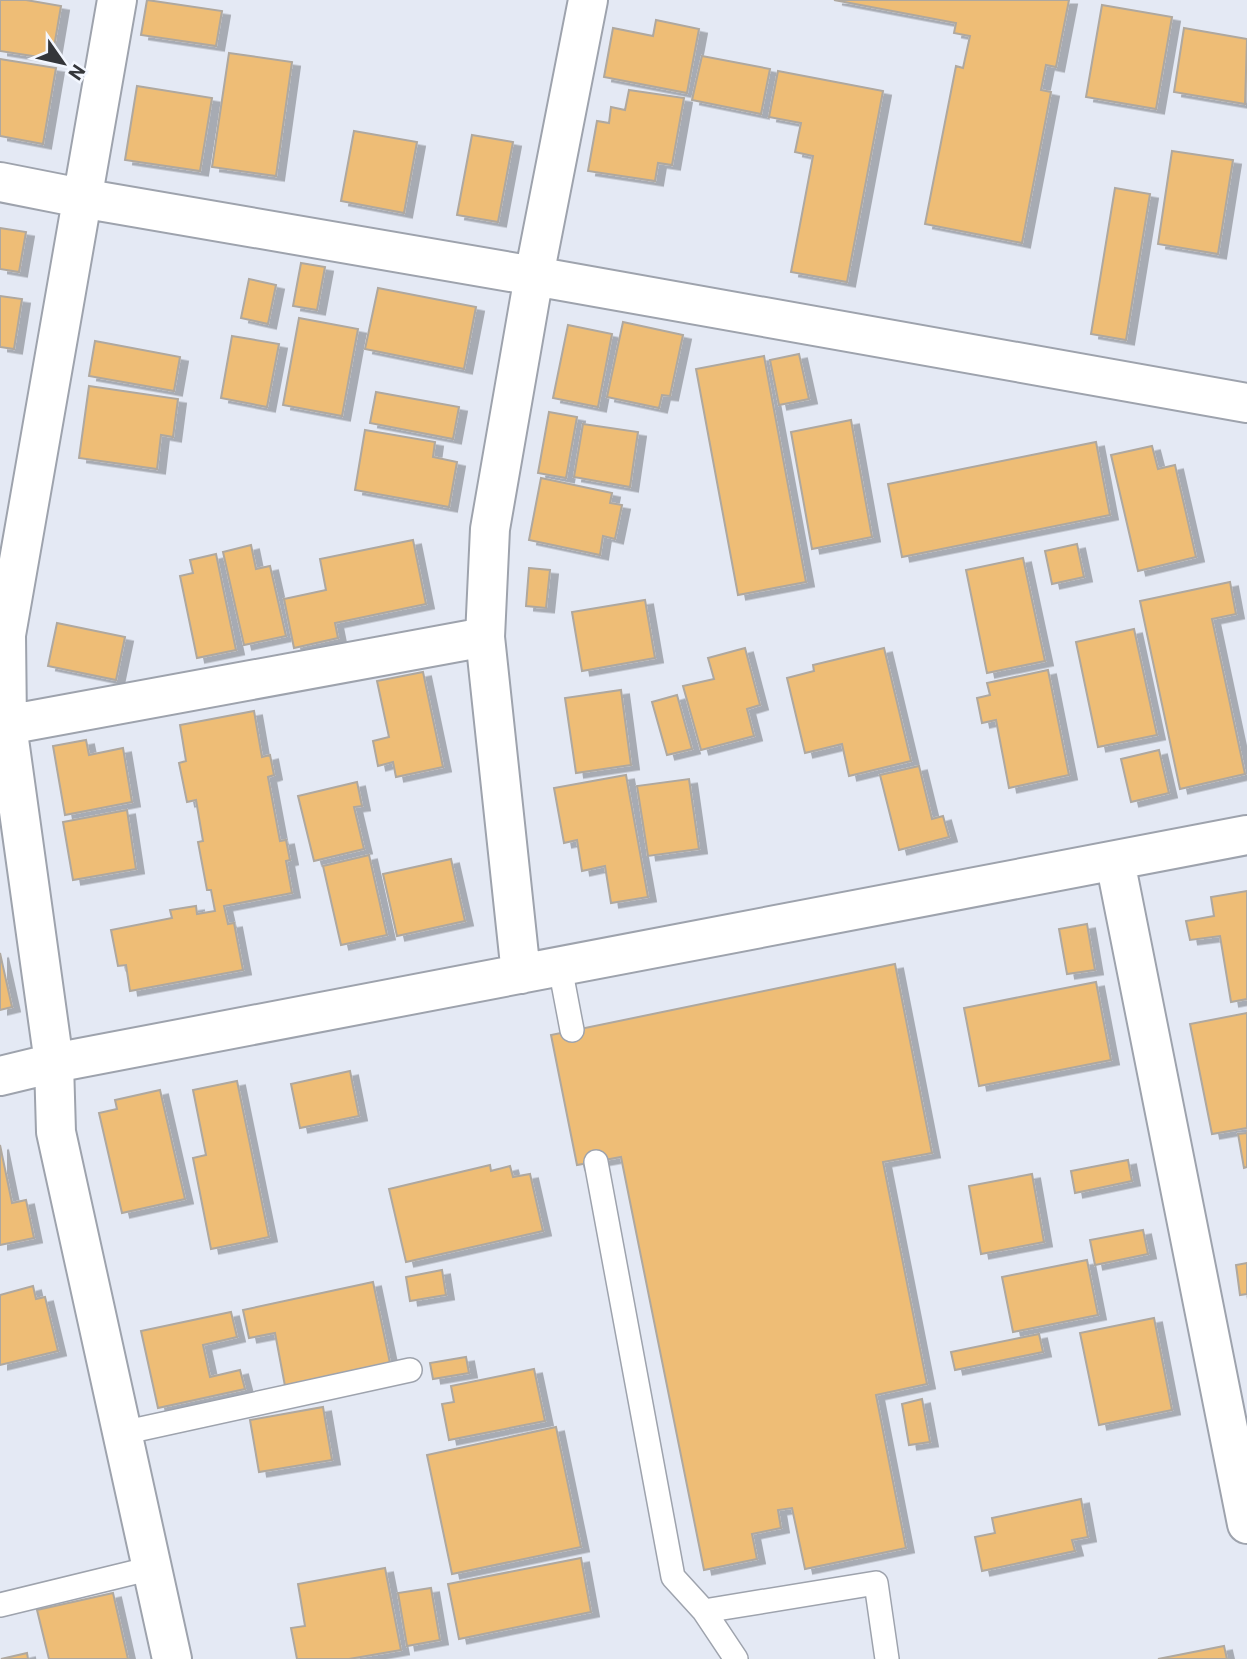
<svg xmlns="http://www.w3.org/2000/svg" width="1247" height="1659" font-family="Roboto,sans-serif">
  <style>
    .building { fill: #eebd76; stroke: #afa89f; stroke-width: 2; filter: url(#shadow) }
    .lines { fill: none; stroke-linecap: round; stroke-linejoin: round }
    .service-casing { stroke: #9ea3ad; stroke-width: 26 }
    .minor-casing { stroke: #9ea3ad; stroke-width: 42 }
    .service { stroke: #fff; stroke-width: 23 }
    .minor { stroke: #fff; stroke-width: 38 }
  </style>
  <defs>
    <filter id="shadow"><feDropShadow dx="8" dy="4.5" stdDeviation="0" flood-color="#0004"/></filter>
  </defs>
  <rect width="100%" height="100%" fill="#e4e9f4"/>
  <!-- building -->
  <path class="building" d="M 0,0 L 26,0 L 61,6 L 52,59 L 0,51 Z
    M 147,0 L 222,11 L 216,46 L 141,35 Z
    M 834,0 L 1069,0 L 1056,67 L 1046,65 L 1041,90 L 1051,92 L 1022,243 L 925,224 L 956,66 L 963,68 L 970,36 L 954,33 L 956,23 Z
    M 1102,5 L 1172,17 L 1156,109 L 1086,97 Z
    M 656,20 L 699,29 L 687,93 L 604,77 L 613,28 L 653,36 Z
    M 1184,28 L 1247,39 L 1245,104 L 1174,92 Z
    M 229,53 L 292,62 L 276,176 L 212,167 Z
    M 702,56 L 770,69 L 761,114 L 692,100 Z
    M 0,59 L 56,68 L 43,144 L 0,136 Z
    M 778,71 L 883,91 L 847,282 L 791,272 L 813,156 L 795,152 L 801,123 L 769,117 Z
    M 137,86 L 212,98 L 200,171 L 125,160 Z
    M 629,90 L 684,98 L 672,165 L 658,163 L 655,181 L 588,171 L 597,121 L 609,123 L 611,107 L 625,110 Z
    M 354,131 L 417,142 L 404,213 L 341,201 Z
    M 472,135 L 513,142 L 498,222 L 457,215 Z
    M 1172,151 L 1233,160 L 1218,254 L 1158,244 Z
    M 1115,188 L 1150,194 L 1126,340 L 1091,334 Z
    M 0,228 L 26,232 L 19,272 L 0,269 Z
    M 301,263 L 325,267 L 317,310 L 293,306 Z
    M 249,279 L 276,285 L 268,324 L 241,318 Z
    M 378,288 L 476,307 L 464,369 L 365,349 Z
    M 0,296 L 22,299 L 14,349 L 0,347 Z
    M 299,318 L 358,329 L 342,416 L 283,405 Z
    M 623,322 L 683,335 L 670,396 L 662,395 L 659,408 L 607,397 Z
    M 568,325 L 612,334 L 598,407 L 553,398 Z
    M 232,336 L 279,344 L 267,407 L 221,398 Z
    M 95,341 L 180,357 L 174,391 L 89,376 Z
    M 799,354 L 809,399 L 779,405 L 770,360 Z
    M 764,356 L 806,582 L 738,595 L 696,369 Z
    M 89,386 L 178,399 L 173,437 L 161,435 L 157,469 L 79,458 Z
    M 376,392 L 459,407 L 453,439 L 370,423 Z
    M 549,412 L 577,417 L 566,478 L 538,473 Z
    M 851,420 L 872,537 L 812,549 L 791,432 Z
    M 583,424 L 638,432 L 630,487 L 574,477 Z
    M 365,430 L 435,442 L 433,457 L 457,462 L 449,507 L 355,490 Z
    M 1096,442 L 1110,515 L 902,557 L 888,484 Z
    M 1152,446 L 1158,469 L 1175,465 L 1196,557 L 1138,571 L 1111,455 Z
    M 541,478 L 612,493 L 610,503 L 622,505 L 615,539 L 603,536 L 600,555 L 529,540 Z
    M 413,540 L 426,604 L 335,623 L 338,638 L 294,648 L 284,599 L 326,590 L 320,559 Z
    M 1077,544 L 1084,577 L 1052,584 L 1045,551 Z
    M 251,545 L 256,569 L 270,566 L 286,636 L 244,645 L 223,552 Z
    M 216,554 L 236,650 L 197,658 L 180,576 L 193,573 L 190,560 Z
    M 1023,558 L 1045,661 L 987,673 L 966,570 Z
    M 529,568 L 550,570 L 546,608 L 526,606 Z
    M 1230,582 L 1236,614 L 1212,619 L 1245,774 L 1180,789 L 1140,601 Z
    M 645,600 L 655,658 L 582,671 L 572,612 Z
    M 57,623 L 125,637 L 116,680 L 48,666 Z
    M 1134,629 L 1157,735 L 1098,747 L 1076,642 Z
    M 745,648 L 760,705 L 747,709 L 754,736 L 701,750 L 683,686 L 714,679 L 708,658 Z
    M 884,648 L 911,761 L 849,776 L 842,744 L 805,753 L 787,678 L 814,671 L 813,665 Z
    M 1048,670 L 1069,775 L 1009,788 L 996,720 L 982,723 L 977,698 L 990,695 L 987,683 Z
    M 423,672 L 443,767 L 396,777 L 393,762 L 378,766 L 373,741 L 389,737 L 377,681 Z
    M 621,690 L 631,765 L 576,773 L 565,698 Z
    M 677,695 L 692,749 L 667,755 L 652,702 Z
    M 254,711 L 262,757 L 270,755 L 274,775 L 268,777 L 280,841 L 286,840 L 290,860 L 286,861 L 292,893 L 224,906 L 228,924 L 234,923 L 243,970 L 130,991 L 126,965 L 118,966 L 111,930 L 172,918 L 170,910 L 196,906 L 197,914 L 215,911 L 211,890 L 207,890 L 198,842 L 203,841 L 196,800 L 187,802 L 179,763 L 186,761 L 180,725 Z
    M 86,740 L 89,755 L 123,748 L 132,802 L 65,815 L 53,746 Z
    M 1159,750 L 1169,793 L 1131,802 L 1121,759 Z
    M 919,766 L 932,819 L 943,816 L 949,837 L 899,850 L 880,775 Z
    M 626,775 L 648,897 L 611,903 L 605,866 L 582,871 L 577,840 L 564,843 L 554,788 Z
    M 689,779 L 699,849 L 648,856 L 637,786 Z
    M 357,782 L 362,806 L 354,807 L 364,849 L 314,861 L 298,796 Z
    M 127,810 L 136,869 L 73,880 L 63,822 Z
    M 369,855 L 387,935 L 341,945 L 323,866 Z
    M 451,859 L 465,921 L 397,936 L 383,874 Z
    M 1247,891 L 1247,999 L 1231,1002 L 1220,936 L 1190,940 L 1186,921 L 1214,916 L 1211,897 Z
    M 1087,924 L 1095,970 L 1067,974 L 1059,929 Z
    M 0,953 L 12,1007 L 0,1010 Z
    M 895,964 L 932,1153 L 883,1162 L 927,1384 L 876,1395 L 906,1548 L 805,1569 L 792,1508 L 778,1510 L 781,1528 L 752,1534 L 757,1559 L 704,1570 L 621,1157 L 577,1165 L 551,1035 Z
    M 1096,982 L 1111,1060 L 979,1086 L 964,1008 Z
    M 1247,1013 L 1247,1128 L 1212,1134 L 1190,1024 Z
    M 350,1071 L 359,1116 L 300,1128 L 291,1084 Z
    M 237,1081 L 269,1237 L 211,1249 L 193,1158 L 206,1155 L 193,1090 Z
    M 160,1090 L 185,1199 L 122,1213 L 99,1113 L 117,1109 L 115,1100 Z
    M 1247,1133 L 1247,1167 L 1244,1168 L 1238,1134 Z
    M 0,1145 L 12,1203 L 26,1200 L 34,1238 L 0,1245 Z
    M 1128,1160 L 1132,1181 L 1075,1193 L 1071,1171 Z
    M 490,1165 L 491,1171 L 510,1166 L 513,1177 L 530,1174 L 543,1231 L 406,1262 L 389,1189 Z
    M 1032,1174 L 1044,1242 L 981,1254 L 969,1186 Z
    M 1143,1230 L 1148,1254 L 1095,1265 L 1090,1240 Z
    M 1087,1260 L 1098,1315 L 1013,1332 L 1002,1277 Z
    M 1247,1263 L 1247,1294 L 1240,1295 L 1236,1265 Z
    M 442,1270 L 446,1295 L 410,1301 L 406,1277 Z
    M 373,1282 L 390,1363 L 285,1386 L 275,1333 L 249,1338 L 243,1310 Z
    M 33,1286 L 36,1299 L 45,1297 L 58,1351 L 0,1365 L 0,1295 Z
    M 231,1312 L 237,1337 L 203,1345 L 210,1377 L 240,1370 L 245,1389 L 158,1408 L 141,1331 Z
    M 1154,1318 L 1172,1410 L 1099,1425 L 1080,1333 Z
    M 1039,1334 L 1043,1352 L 955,1370 L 951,1352 Z
    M 466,1357 L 469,1373 L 433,1379 L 430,1363 Z
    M 534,1369 L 545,1421 L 449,1440 L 442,1404 L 454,1402 L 451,1386 Z
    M 922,1399 L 930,1442 L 909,1445 L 902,1404 Z
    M 323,1407 L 332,1460 L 259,1472 L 250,1420 Z
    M 556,1427 L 581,1547 L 452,1574 L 427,1455 Z
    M 1081,1499 L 1088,1537 L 1072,1540 L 1075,1551 L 982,1571 L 975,1537 L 995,1533 L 992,1518 Z
    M 581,1558 L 591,1612 L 459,1639 L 448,1584 Z
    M 385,1568 L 401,1650 L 349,1659 L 297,1659 L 291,1628 L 305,1626 L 298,1584 Z
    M 431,1588 L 440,1640 L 407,1646 L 398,1593 Z
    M 113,1593 L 128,1659 L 49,1659 L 37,1610 Z
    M 1224,1646 L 1227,1659 L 1158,1659 Z
    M 27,1653 L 28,1659 L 1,1659 Z"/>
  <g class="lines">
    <defs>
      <path id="service" d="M 560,967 L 572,1030
        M 596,1162 L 673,1577 L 704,1611
        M 122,1433 L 410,1370
        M 0,1605 L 152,1568
        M 736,1659 L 704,1611 L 876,1583 L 887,1659"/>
      <path id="minor" d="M 117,0 L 6,635 L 7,725 L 54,1063 L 56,1132 L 172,1659
        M 0,182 L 81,198 L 534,276 L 1247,403
        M 7,725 L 485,637
        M 1115,861 L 1247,1524
        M 521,974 L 485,637 L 490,529 L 534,276 L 588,0
        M 0,1076 L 54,1063 L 1247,835"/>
    </defs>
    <!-- service casing -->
    <use href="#service" class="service-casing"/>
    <!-- minor casing -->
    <use href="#minor" class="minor-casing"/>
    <!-- service -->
    <use href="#service" class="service"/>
    <!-- minor -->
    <use href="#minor" class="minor"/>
  </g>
  <!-- north arrow -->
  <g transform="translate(63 63) rotate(124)" stroke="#f3f7ff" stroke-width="5" paint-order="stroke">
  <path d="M0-5L12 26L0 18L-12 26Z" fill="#34363a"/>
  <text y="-10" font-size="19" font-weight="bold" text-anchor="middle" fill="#34363a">N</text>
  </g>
</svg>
